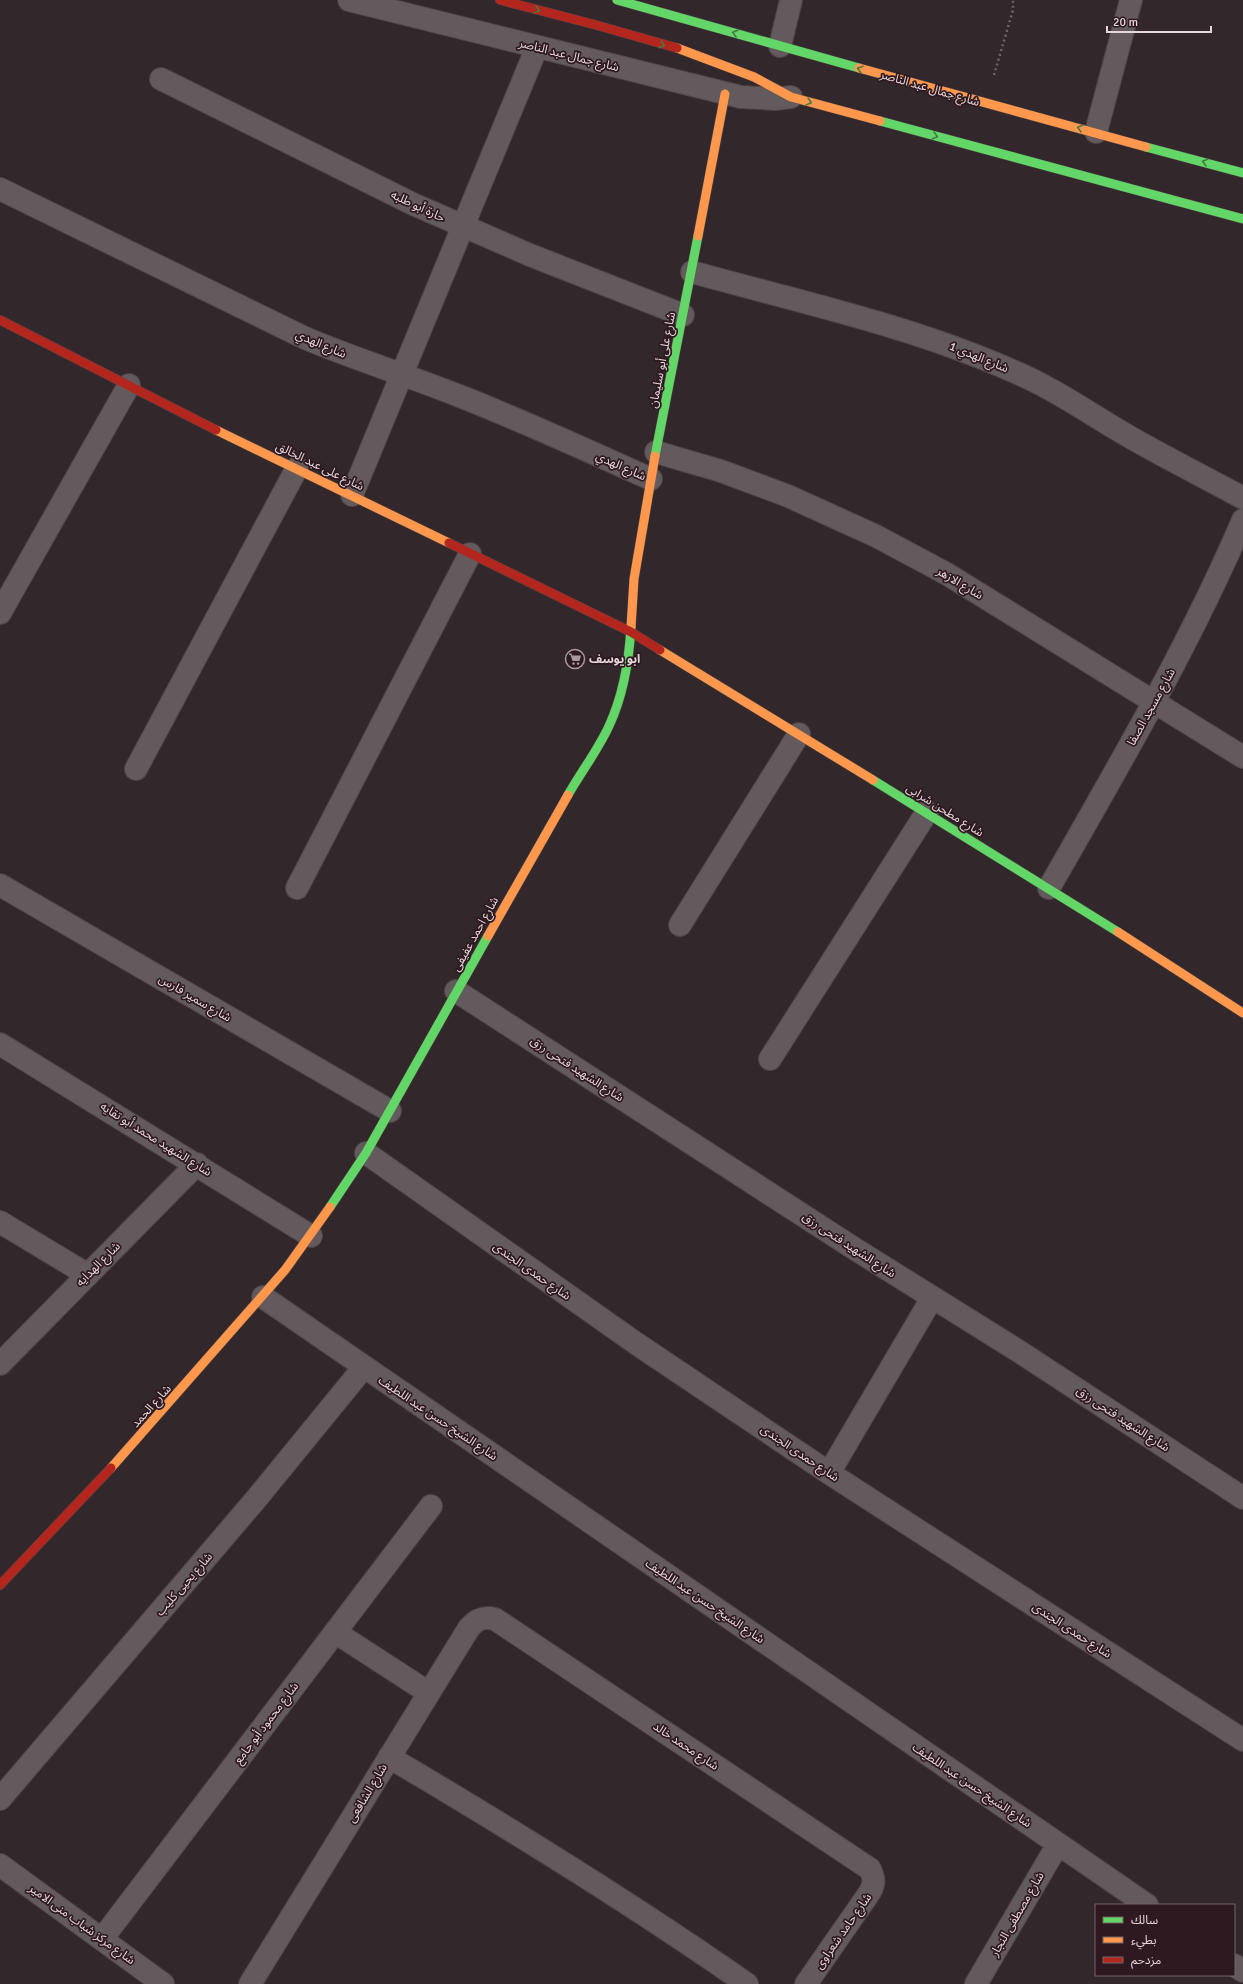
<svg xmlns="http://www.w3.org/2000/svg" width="1243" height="1984" font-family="Signika,'Noto Sans Arabic',sans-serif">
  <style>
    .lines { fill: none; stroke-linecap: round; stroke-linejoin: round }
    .street-casing { stroke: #4e4447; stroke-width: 24 }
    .fast-casing { stroke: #4e4447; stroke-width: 10 }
    .slow-casing { stroke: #4e4447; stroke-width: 10 }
    .jam-casing { stroke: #4e4447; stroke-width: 10 }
    .path { stroke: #6e6668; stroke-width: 2.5; stroke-dasharray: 2 3; stroke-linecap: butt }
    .street { stroke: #625a5c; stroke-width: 22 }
    .fast { stroke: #63d668; stroke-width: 9 }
    .slow { stroke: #ff974d; stroke-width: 9 }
    .jam { stroke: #b3261e; stroke-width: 9 }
    .oneway { stroke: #487844 }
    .labels { text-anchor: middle; stroke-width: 3.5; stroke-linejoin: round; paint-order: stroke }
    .street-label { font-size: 12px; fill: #e5d6da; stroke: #2d191f }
    .poi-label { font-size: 12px; font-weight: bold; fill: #e5d6da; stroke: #2d191f; text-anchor: start }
  </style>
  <rect width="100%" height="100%" fill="#32272a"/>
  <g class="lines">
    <defs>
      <path id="street" d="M 349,0 L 741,97 L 775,99 L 791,97
        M 780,46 L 791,0
        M 161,79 L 413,204 L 530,255 L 683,315
        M 1096,132 L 1131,0
        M 0,189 L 305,338 C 357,360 410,376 462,397 C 526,422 588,451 651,479
        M 692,272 C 800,302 912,326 1015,372 C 1053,388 1087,412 1123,433 C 1162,456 1203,476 1243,498
        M 656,452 L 721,471 L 788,496 L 876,536 L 947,574 L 1243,757
        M 352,495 L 537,47
        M 0,613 L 129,385
        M 136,769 L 297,468
        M 0,885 L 390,1111
        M 297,888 L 470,554
        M 1049,888 C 1118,767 1188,648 1243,520
        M 680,925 L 799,734
        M 456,991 L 855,1249 L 1020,1352 L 1243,1498
        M 0,1044 L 311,1236
        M 770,1059 L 927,812
        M 366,1153 L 637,1344 L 829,1473 L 1243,1740
        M 0,1222 L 88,1275
        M 263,1297 L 1147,1905
        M 0,1364 L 197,1164
        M 829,1473 L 932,1298
        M 335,1632 L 429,1693
        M 389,1757 C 511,1829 631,1903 747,1984
        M 0,1799 L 257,1498 L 364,1367
        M 0,1865 L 163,1984
        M 102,1939 L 431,1506
        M 1234,1965 L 1243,1971
        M 250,1984 L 469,1628 C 477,1619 484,1616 495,1619 L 870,1869 C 874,1878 875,1883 870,1892 L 806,1984
        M 976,1984 L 1058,1844"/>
      <path id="fast" d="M 617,0 L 859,68
        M 880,121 L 1243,219
        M 1146,147 L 1243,173
        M 655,456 L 698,236
        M 873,780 L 1118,932
        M 568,795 C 581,772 598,750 609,726 C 623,696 629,661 631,627
        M 330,1207 L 366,1153 L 488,936"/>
      <path id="slow" d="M 677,48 L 754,77 L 791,97 L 880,121
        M 859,68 L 1146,147
        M 698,236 L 725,94
        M 216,430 L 449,543
        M 631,627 L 634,579 L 655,456
        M 660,650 L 873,780
        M 1118,932 L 1243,1013
        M 488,936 L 568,795
        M 111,1468 L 285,1270 L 330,1207"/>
      <path id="jam" d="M 500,0 L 596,25 L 677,48
        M 0,320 L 216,430
        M 449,543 L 631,632 L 660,650
        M 0,1585 L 111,1468"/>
    </defs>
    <!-- street casing -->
    <use href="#street" class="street-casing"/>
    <!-- fast casing -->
    <use href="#fast" class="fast-casing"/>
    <!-- slow casing -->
    <use href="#slow" class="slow-casing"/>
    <!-- jam casing -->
    <use href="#jam" class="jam-casing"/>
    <!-- path -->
    <path class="path" d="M 994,75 L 1013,10 L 1013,0"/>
    <!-- street -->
    <use href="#street" class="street"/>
    <!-- fast -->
    <use href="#fast" class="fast"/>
    <!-- slow -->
    <use href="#slow" class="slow"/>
    <!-- jam -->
    <use href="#jam" class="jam"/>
  </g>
  <!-- one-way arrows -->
  <defs><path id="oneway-chevron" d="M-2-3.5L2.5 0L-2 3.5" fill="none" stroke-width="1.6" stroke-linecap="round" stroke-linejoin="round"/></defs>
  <g class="oneway">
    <use href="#oneway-chevron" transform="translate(537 10) rotate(15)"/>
    <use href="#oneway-chevron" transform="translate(735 33) rotate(-164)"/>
    <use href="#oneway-chevron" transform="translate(662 45) rotate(18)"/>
    <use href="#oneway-chevron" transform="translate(860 69) rotate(-164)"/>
    <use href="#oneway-chevron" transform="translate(809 102) rotate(15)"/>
    <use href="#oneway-chevron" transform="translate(1080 128) rotate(-165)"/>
    <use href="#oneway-chevron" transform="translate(935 136) rotate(15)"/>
    <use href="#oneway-chevron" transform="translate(1205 162) rotate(-165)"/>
  </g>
  <!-- icons -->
  <defs>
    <symbol id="supermarket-ring" viewBox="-11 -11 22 22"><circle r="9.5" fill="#2d191f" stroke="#a6999c" stroke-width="1.5"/><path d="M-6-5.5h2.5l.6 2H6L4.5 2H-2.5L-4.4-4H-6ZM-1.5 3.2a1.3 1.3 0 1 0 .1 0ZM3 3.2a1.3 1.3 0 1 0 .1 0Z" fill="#a6999c"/></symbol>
  </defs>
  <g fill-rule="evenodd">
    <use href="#supermarket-ring" x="564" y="648" width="22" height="22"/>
  </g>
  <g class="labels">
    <!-- street labels -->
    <g class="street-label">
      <text transform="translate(569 55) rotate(14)" y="4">شارع جمال عبد الناصر</text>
      <text transform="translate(930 88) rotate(16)" y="4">شارع جمال عبد الناصر</text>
      <text transform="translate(418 206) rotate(25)" y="4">حارة أبو طلبه</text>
      <text transform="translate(321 344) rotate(23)" y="4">شارع الهدي</text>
      <text transform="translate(979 357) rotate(22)" y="4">شارع الهدي 1</text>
      <text transform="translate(662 360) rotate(-79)" y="4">شارع على أبو سليمان</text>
      <text transform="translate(320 466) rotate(26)" y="4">شارع على عبد الخالق</text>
      <text transform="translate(621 466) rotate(24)" y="4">شارع الهدي</text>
      <text transform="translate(960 583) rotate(31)" y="4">شارع الازهر</text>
      <text transform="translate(1151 707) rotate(-61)" y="4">شارع مسجد الصفا</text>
      <text transform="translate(945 810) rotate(32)" y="4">شارع مطحن شرابى</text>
      <text transform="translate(475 934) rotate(-61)" y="4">شارع احمد عفيفى</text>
      <text transform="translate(195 998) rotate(30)" y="4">شارع سمير فارس</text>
      <text transform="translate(577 1069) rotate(33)" y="4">شارع الشهيد فتحى رزق</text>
      <text transform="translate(156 1139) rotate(32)" y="4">شارع الشهيد محمد أبو تقايه</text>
      <text transform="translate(849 1245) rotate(33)" y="4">شارع الشهيد فتحى رزق</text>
      <text transform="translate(98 1264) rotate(-45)" y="4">شارع الهدايه</text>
      <text transform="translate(532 1271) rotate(35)" y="4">شارع حمدى الجندى</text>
      <text transform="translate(151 1406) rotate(-48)" y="4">شارع الحمد</text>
      <text transform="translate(438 1418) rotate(34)" y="4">شارع الشيخ حسن عبد اللطيف</text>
      <text transform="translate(1123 1419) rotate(33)" y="4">شارع الشهيد فتحى رزق</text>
      <text transform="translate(800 1453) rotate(34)" y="4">شارع حمدى الجندى</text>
      <text transform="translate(184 1584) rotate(-49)" y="4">شارع يحيى كليب</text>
      <text transform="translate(705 1601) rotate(34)" y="4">شارع الشيخ حسن عبد اللطيف</text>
      <text transform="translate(1072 1630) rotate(33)" y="4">شارع حمدى الجندى</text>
      <text transform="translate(266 1723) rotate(-53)" y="4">شارع محمود أبو جامع</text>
      <text transform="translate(686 1746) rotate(34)" y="4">شارع محمد خالد</text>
      <text transform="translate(972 1785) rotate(34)" y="4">شارع الشيخ حسن عبد اللطيف</text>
      <text transform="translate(367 1793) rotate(-59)" y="4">شارع الشافعى</text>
      <text transform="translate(1017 1914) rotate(-60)" y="4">شارع مصطفى النجار</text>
      <text transform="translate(82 1924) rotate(36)" y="4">شارع مركز شباب منى الامير</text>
      <text transform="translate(843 1931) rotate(-55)" y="4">شارع حامد شعراوى</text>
    </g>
    <!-- poi labels -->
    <g class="poi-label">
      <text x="589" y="663">ابو يوسف</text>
    </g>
  </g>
  <!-- legend -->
  <rect x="1095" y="1904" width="140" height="72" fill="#2d191f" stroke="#77656a"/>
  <rect x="1103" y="1917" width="20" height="6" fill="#63d668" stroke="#77656a"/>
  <text x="1131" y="1924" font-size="12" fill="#e5d6da">سالك</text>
  <rect x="1103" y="1937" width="20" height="6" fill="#ff974d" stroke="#77656a"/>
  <text x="1131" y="1944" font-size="12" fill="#e5d6da">بطيء</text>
  <rect x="1103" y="1957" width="20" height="6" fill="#b3261e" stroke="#77656a"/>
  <text x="1131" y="1964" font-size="12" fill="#e5d6da">مزدحم</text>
  <!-- scale -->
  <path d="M1107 26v6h104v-6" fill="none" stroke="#e5d6da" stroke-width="2"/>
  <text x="1113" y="26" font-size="12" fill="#e5d6da" stroke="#2d191f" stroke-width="3" paint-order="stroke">20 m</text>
</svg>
